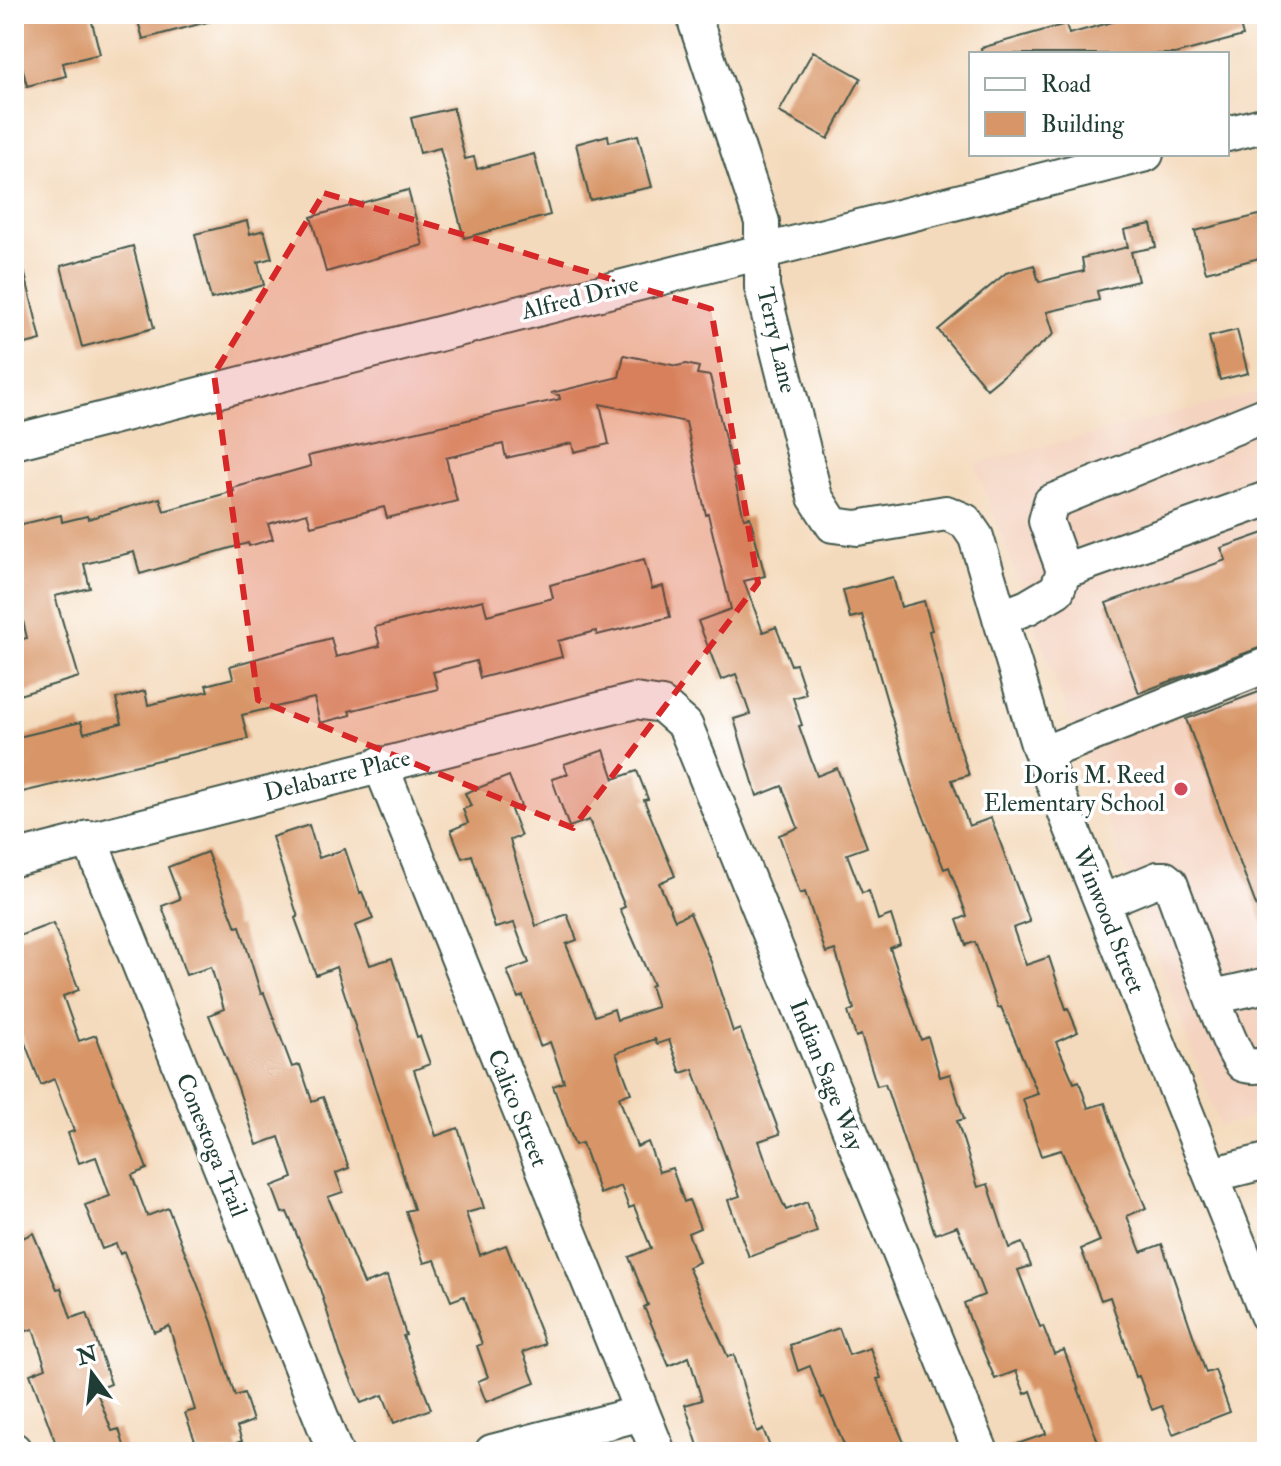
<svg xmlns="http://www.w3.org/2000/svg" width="1281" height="1466" font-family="'IM FELL Double Pica',serif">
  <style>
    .built { fill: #f4d3c0 }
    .building { fill: #d89668 }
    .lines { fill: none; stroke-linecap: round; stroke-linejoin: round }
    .minor-casing { stroke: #3f5548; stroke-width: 38 }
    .minor { stroke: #fff; stroke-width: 34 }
    .marked { fill: #d62828; fill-opacity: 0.2; stroke: #d62828; stroke-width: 6; stroke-dasharray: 16 10; stroke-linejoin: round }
    .poi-dot { fill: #d1495b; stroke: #fff; stroke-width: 3 }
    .labels { text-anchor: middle; stroke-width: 7; stroke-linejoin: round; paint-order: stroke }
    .street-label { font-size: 24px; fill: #1f3d34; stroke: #fff }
    .poi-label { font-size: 24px; fill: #1f3d34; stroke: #fff; text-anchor: end }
  </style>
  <rect width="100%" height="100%" fill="#fff"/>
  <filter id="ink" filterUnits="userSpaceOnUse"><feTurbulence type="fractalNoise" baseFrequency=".0125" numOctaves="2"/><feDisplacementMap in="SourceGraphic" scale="16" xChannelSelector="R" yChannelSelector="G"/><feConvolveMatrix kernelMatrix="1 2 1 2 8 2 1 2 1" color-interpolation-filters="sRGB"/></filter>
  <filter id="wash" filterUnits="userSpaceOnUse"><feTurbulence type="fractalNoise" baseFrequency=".006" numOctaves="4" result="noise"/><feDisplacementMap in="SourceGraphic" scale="32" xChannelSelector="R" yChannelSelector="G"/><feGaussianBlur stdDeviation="1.8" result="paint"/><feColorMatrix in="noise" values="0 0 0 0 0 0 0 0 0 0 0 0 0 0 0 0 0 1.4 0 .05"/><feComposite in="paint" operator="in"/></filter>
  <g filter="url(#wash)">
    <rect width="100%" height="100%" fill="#f4dabc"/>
    <!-- built -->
    <path class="built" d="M 1267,390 L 1267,1115 L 1220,1126 L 975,464 Z"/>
    <g id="blocks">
      <!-- building -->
      <path class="building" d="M 14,14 L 90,14 L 100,54 L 63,63 L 66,76 L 27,86 L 14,35 Z
        M 136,14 L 210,14 L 211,21 L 143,39 Z
        M 1141,14 L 1237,14 L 1243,36 L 1175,54 L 982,54 L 981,48 L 1066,24 L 1069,34 Z
        M 813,51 L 861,78 L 828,139 L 779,112 Z
        M 453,108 L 465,159 L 474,157 L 477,169 L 534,154 L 550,215 L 464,238 L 440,148 L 420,153 L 411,118 Z
        M 608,135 L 609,142 L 638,135 L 652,187 L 590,200 L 576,144 Z
        M 408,190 L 423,245 L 326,272 L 311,217 Z
        M 1267,213 L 1267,256 L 1206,272 L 1195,231 Z
        M 247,221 L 250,234 L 264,230 L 272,258 L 258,262 L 264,285 L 211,299 L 195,234 Z
        M 1151,224 L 1156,247 L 1131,252 L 1138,281 L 1097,291 L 1099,300 L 1047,312 L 1054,334 L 987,389 L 938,330 L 1006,273 L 1034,265 L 1039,282 L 1084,271 L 1082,258 L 1128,247 L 1124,230 Z
        M 133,246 L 154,328 L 82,347 L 61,266 Z
        M 22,262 L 41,340 L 14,347 L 14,263 Z
        M 1237,330 L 1248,373 L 1220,380 L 1209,337 Z
        M 624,355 L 677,366 L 686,364 L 699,367 L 697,374 L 710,376 L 744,518 L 750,517 L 765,576 L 744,581 L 763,632 L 776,627 L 791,665 L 796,664 L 806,694 L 793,698 L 802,725 L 799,726 L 817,776 L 837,768 L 867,847 L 847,854 L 862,893 L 869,891 L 878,920 L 891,915 L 900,944 L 890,948 L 921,1040 L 928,1037 L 940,1077 L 950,1074 L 964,1119 L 957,1121 L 978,1187 L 988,1184 L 1009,1248 L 1022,1243 L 1031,1266 L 1018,1270 L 1040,1327 L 1043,1326 L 1054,1354 L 1064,1350 L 1099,1445 L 1079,1452 L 1003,1452 L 1003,1449 L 1046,1434 L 1031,1391 L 1025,1394 L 1016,1371 L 995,1379 L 972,1325 L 964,1303 L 984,1295 L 966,1248 L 957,1226 L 935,1234 L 885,1084 L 877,1086 L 861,1035 L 856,1037 L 848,1012 L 854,1009 L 835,950 L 826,953 L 805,892 L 800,894 L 779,835 L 798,828 L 782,786 L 757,796 L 734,719 L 750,714 L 736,674 L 721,680 L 698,621 L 731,609 L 708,514 L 706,515 L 686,422 L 600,404 L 609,444 L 574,452 L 572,443 L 506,458 L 503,444 L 446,458 L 457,501 L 387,518 L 384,507 L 311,526 L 307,513 L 268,524 L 273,539 L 249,546 L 248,543 L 140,574 L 134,552 L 84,564 L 90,588 L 55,596 L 79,677 L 19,695 L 14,677 L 14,641 L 27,638 L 14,583 L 14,526 L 61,515 L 62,522 L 87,516 L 88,519 L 160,498 L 164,511 L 234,491 L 233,488 L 311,466 L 308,456 L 560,399 L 559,395 L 551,393 L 619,377 Z
        M 1267,532 L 1267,645 L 1139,693 L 1106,603 L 1226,560 L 1221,548 Z
        M 644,559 L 652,589 L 663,586 L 670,617 L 597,635 L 596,631 L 558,641 L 562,657 L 480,678 L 476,661 L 433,672 L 438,689 L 349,711 L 351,715 L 320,723 L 314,698 L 242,715 L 248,739 L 14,794 L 14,738 L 81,722 L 84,733 L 122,723 L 116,699 L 145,691 L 148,705 L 208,691 L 206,685 L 233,678 L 230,666 L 331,638 L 336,657 L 380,646 L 375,627 L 483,600 L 487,615 L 553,598 L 550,585 Z
        M 893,577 L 901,607 L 924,601 L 932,630 L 929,631 L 950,717 L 969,775 L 952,780 L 969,826 L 991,818 L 1030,922 L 1013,928 L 1026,965 L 1049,957 L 1066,1009 L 1068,1008 L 1078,1032 L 1056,1042 L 1074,1083 L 1079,1081 L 1088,1108 L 1105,1103 L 1117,1139 L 1146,1208 L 1127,1216 L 1141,1252 L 1162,1244 L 1206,1373 L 1215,1370 L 1230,1412 L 1173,1434 L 1162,1406 L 1152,1410 L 1139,1376 L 1136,1377 L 1110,1297 L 1101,1300 L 1081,1249 L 1100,1241 L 1061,1150 L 1041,1156 L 1023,1099 L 1038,1094 L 1001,1007 L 998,1008 L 975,942 L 966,945 L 957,920 L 967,916 L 949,867 L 944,869 L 911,784 L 862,615 L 850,618 L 843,590 Z
        M 1267,689 L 1267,928 L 1265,929 L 1186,719 Z
        M 604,750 L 614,779 L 637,771 L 648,799 L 644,800 L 675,876 L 659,883 L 675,920 L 690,913 L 711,962 L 733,1032 L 740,1029 L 780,1134 L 759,1141 L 774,1184 L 786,1210 L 807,1202 L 817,1232 L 749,1257 L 728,1200 L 740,1196 L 693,1069 L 681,1073 L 669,1040 L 657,1044 L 655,1039 L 616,1053 L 631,1093 L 619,1097 L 637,1147 L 648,1142 L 659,1172 L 672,1168 L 684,1202 L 689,1200 L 700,1228 L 688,1233 L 699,1262 L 688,1267 L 728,1357 L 734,1355 L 757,1432 L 763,1429 L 772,1452 L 700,1452 L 685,1405 L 702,1400 L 689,1357 L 669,1366 L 644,1307 L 648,1305 L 629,1257 L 651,1248 L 634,1206 L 629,1208 L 621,1186 L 600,1194 L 582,1143 L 575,1145 L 553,1086 L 564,1082 L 550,1042 L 540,1046 L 523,996 L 518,998 L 507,971 L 529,963 L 514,923 L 495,928 L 472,855 L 462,858 L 451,830 L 468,823 L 463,809 L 471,806 L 465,793 L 509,776 L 521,806 L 511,810 L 521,836 L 510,840 L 536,926 L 567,914 L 577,940 L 566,944 L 595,1016 L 614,1009 L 617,1020 L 657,1007 L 650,986 L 653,985 L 620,909 L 625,907 L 589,820 L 569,827 L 552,779 L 568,774 L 564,764 Z
        M 309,825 L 319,858 L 345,849 L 360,893 L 362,892 L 373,919 L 355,926 L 370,965 L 392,958 L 417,1037 L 420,1036 L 430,1064 L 414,1070 L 436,1136 L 458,1128 L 484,1208 L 466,1213 L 480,1255 L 506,1245 L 545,1344 L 523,1352 L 535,1383 L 486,1402 L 478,1381 L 488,1377 L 477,1346 L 482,1344 L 464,1296 L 451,1301 L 435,1260 L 424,1263 L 406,1211 L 414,1209 L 336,967 L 316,975 L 295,918 L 298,917 L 272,837 Z
        M 207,852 L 236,927 L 240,926 L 261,994 L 264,993 L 292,1067 L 300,1065 L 312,1101 L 323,1097 L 349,1168 L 336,1173 L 343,1192 L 328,1197 L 364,1284 L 387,1276 L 406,1335 L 403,1336 L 431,1409 L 394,1423 L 383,1395 L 361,1403 L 341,1356 L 320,1289 L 287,1212 L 282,1213 L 272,1186 L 293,1178 L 279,1137 L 257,1145 L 237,1085 L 209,1015 L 224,1009 L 211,967 L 186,975 L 162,906 L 180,899 L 168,867 Z
        M 53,923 L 79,990 L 63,996 L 79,1041 L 96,1035 L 147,1169 L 132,1175 L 147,1216 L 168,1208 L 212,1322 L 235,1396 L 244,1393 L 253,1421 L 237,1427 L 242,1441 L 236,1443 L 239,1452 L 199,1452 L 185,1413 L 195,1410 L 169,1326 L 154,1332 L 124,1252 L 120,1254 L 116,1244 L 102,1249 L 85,1205 L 110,1196 L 96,1157 L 79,1163 L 68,1133 L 74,1131 L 54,1079 L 41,1085 L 22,1035 L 14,1038 L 14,938 Z
        M 33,1233 L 57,1289 L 61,1288 L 71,1318 L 87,1313 L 111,1384 L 96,1390 L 112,1431 L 119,1429 L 126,1452 L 59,1452 L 30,1374 L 46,1368 L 33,1329 L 14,1335 L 14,1242 Z
        M 839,1328 L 849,1355 L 870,1348 L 881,1378 L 877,1379 L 908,1452 L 847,1452 L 824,1397 L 822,1398 L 810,1366 L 798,1371 L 790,1345 Z"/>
    </g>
  </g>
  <g filter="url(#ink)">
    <use href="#blocks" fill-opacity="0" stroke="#3f5548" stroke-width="2"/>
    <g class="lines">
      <defs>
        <path id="minor" d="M 693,14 L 762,222 L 762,287 L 815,497 L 833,525 L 857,528 L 946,513 L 965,521 L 976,537 L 1038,744 L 1267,1315
          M 1227,134 L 1267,124
          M 14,442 L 1146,154
          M 1064,571 L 1046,521 L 1051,502 L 1267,414
          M 1000,618 L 1028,607 L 1057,590 L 1064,571 L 1267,499
          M 1042,754 L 1267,665
          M 380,764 L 658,1452
          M 89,838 L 335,1452
          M 14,859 L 635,701 L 662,705 L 685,725 L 981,1452
          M 1102,902 L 1158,879 L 1165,879 L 1170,883 C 1180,908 1230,1056 1243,1064 C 1249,1067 1260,1066 1267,1065
          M 1213,997 L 1267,985
          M 1211,1175 L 1267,1161
          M 14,1450 L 15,1452
          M 492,1452 L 642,1413"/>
      </defs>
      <!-- minor casing -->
      <use href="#minor" class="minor-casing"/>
      <!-- minor -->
      <use href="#minor" class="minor"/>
    </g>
  </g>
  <!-- marked area -->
  <path class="marked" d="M 324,193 L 711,309 L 758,583 L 573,828 L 258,700 L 214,374 Z"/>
  <!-- markers -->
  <circle class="poi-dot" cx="1181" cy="789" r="8"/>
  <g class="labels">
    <!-- street labels -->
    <g class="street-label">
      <text transform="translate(580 297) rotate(-14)" y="8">Alfred Drive</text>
      <text transform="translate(777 340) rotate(77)" y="8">Terry Lane</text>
      <text transform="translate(337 775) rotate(-14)" y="8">Delabarre Place</text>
      <text transform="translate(1109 920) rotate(68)" y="8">Winwood Street</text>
      <text transform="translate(827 1075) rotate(68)" y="8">Indian Sage Way</text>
      <text transform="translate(518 1108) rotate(68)" y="8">Calico Street</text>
      <text transform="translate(212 1145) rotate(68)" y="8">Conestoga Trail</text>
    </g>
    <!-- poi labels -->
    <g class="poi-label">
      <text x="1165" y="783">Doris M. Reed<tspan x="1165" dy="28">Elementary School</tspan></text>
    </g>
  </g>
  <!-- margin -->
  <rect width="1281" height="1466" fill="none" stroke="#fff" stroke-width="48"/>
  <!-- legend -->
  <rect x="969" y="52" width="260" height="104" fill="#ffffff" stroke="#a5b1ae" stroke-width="2"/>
  <rect x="985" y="78" width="40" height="12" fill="#ffffff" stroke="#a5b1ae" stroke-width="2"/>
  <text x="1041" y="92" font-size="24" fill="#1f3d34">Road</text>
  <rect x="985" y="112" width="40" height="24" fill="#d89668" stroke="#a5b1ae" stroke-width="2"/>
  <text x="1041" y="132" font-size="24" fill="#1f3d34">Building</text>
  <!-- north arrow -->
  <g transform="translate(92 1374) rotate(345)" stroke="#ffffff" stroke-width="6" paint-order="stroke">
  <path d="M0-6L14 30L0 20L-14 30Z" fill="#1f3d34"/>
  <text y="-12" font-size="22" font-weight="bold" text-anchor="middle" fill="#1f3d34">N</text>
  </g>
</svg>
